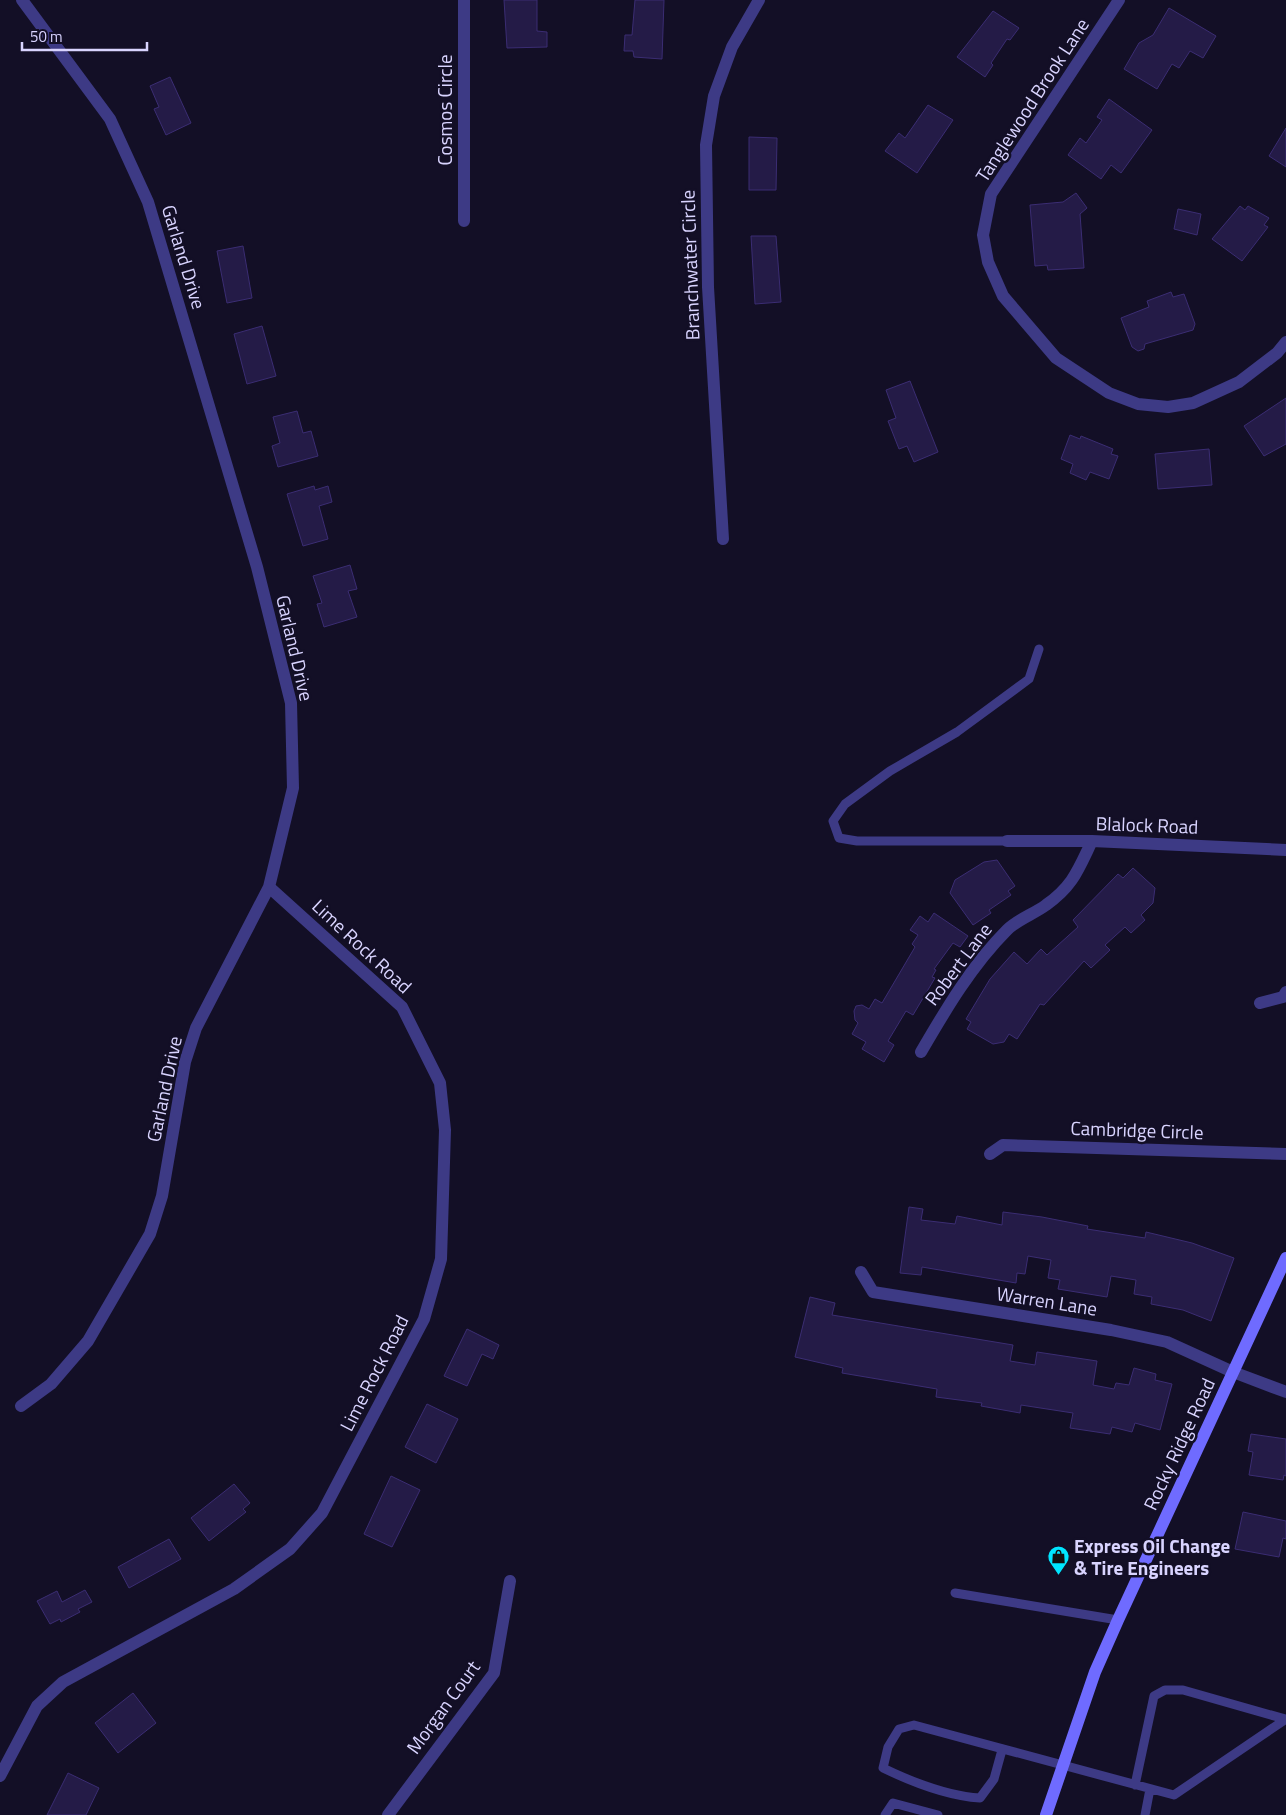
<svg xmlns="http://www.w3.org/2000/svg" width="1286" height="1815" font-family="'Titillium Web',sans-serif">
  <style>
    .building { fill: #241b47; stroke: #3b2d73 }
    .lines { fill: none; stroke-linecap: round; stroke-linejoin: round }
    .service { stroke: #3d3a85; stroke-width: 9 }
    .minor { stroke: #3d3a85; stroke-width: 12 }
    .secondary { stroke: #6f6bff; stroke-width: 12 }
    .labels { text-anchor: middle; stroke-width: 5; stroke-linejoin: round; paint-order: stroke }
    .street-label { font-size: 19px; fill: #d9d4ff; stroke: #130f26 }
    .poi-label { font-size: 19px; font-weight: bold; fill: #d9d4ff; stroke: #130f26; text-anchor: start }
  </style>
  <rect width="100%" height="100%" fill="#130f26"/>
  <!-- building -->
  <path class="building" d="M 504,0 L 537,0 L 537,31 L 547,32 L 547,47 L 507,48 Z
    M 635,0 L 664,0 L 662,59 L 634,57 L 633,51 L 624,51 L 625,35 L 632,35 Z
    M 1169,8 L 1216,36 L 1203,58 L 1190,51 L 1179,68 L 1172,64 L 1157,89 L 1124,69 L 1139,43 L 1153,35 Z
    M 993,11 L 1019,28 L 1010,40 L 1007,39 L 991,63 L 993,65 L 985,77 L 957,57 Z
    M 170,77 L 191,123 L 166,135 L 154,109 L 159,107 L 150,86 Z
    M 1109,99 L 1152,130 L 1121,173 L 1111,165 L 1101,179 L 1068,155 L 1080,138 L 1086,143 L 1102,120 L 1097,117 Z
    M 928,105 L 953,120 L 917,173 L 885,151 L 899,133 L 905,138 Z
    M 1286,128 L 1286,167 L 1269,156 Z
    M 749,137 L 777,138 L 776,190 L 749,190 Z
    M 1076,193 L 1087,208 L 1080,214 L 1084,268 L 1048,270 L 1047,265 L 1035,266 L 1030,205 L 1063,202 Z
    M 1240,206 L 1245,210 L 1248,206 L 1269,218 L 1264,225 L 1268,227 L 1242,261 L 1212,239 Z
    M 1178,209 L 1201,214 L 1197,235 L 1174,229 Z
    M 751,236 L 776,236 L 781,302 L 755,304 Z
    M 243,246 L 252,298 L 227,303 L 217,251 Z
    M 1171,292 L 1173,297 L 1184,294 L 1195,324 L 1193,330 L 1145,344 L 1144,349 L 1138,351 L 1132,347 L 1121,318 L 1149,307 L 1147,301 Z
    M 262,326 L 276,376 L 247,384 L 234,334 Z
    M 910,381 L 938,452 L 914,462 L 907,446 L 899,449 L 888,421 L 896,418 L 886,390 Z
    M 1286,398 L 1286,444 L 1264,456 L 1244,426 Z
    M 297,411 L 303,433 L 311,431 L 318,456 L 278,467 L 272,446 L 280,443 L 273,417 Z
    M 1070,435 L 1080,439 L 1081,436 L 1113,449 L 1111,454 L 1118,456 L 1109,479 L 1090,472 L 1086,480 L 1070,473 L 1073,464 L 1061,459 Z
    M 1209,449 L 1212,485 L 1158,489 L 1155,454 Z
    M 314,486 L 315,490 L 328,486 L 332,502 L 319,506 L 328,539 L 303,546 L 287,494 Z
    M 350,565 L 357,589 L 348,591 L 357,617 L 324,627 L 317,604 L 322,603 L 313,576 Z
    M 997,860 L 1015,886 L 1008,891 L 1011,895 L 989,910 L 991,913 L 973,925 L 950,893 L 955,880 L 984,862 Z
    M 1133,868 L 1155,888 L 1153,903 L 1141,915 L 1145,920 L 1131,933 L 1125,927 L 1105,945 L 1110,950 L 1091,968 L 1084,961 L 1044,1005 L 1040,1004 L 1017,1039 L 1009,1034 L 1004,1042 L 993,1044 L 967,1029 L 971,1022 L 966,1019 L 990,979 L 1014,952 L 1027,964 L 1041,949 L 1047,955 L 1078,927 L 1073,920 L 1118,874 L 1123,878 Z
    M 934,913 L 968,936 L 960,947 L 953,943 L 934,969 L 936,970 L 932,977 L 935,978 L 913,1015 L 906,1011 L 888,1041 L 894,1045 L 884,1062 L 862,1049 L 866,1042 L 852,1034 L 858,1023 L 855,1020 L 854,1011 L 856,1006 L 862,1005 L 869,1009 L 875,999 L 882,1003 L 915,947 L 912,944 L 918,935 L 910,930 L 920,916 L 928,922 Z
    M 909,1207 L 923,1209 L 921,1220 L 955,1224 L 957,1216 L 1002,1225 L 1003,1212 L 1042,1217 L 1088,1226 L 1087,1229 L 1145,1238 L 1146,1232 L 1192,1243 L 1234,1258 L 1211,1321 L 1183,1310 L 1151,1304 L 1152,1297 L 1134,1294 L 1136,1280 L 1111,1276 L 1107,1297 L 1058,1289 L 1060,1280 L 1048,1278 L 1051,1260 L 1028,1256 L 1025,1274 L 1017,1273 L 1016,1283 L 922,1267 L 921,1275 L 900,1273 Z
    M 810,1297 L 835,1303 L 832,1315 L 1013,1345 L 1010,1361 L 1035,1365 L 1037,1352 L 1097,1361 L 1093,1385 L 1114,1389 L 1116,1383 L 1129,1385 L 1134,1368 L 1156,1374 L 1155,1380 L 1172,1384 L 1160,1430 L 1135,1423 L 1132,1432 L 1112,1427 L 1110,1434 L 1070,1428 L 1073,1413 L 1021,1405 L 1020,1413 L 981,1406 L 982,1403 L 936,1397 L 937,1389 L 842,1373 L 843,1368 L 795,1357 Z
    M 467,1329 L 499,1345 L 493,1359 L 482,1354 L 467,1386 L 444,1376 Z
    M 427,1404 L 458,1419 L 436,1463 L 405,1447 Z
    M 1251,1434 L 1286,1439 L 1286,1476 L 1284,1475 L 1283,1480 L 1249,1475 L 1253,1452 L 1248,1451 Z
    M 391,1476 L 420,1490 L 392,1547 L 364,1534 Z
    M 234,1484 L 250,1503 L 243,1509 L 246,1512 L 209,1541 L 191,1518 Z
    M 1243,1512 L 1286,1521 L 1286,1539 L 1283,1538 L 1279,1557 L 1235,1549 Z
    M 169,1539 L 181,1559 L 129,1588 L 118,1567 Z
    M 85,1590 L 92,1602 L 78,1609 L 80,1612 L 61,1622 L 60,1619 L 50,1624 L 37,1601 L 57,1591 L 62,1602 Z
    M 133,1693 L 156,1723 L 118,1753 L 95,1723 Z
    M 68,1773 L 99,1788 L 86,1815 L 47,1815 Z"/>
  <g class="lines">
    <!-- service -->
    <path class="service" d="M 1007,841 L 857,841 L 839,838 L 833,821 L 845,804 L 890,771 L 957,732 L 1029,679 L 1039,649
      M 955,1593 L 1118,1620
      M 1002,1750 L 994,1779 L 980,1798 C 947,1796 912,1782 883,1768 L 888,1747 L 899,1729 L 914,1725 L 1174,1795 L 1286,1719
      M 1135,1785 L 1154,1696 L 1165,1690 L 1183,1690 L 1285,1719
      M 885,1815 L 893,1803 L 938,1815
      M 1145,1815 L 1150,1789"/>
    <!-- minor -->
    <path class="minor" d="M 464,0 L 464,221
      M 1119,0 L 991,194 L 983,235 L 988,262 L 1003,296 L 1056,358 L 1109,393 L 1138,404 L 1168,407 L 1193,403 L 1239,382 L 1277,353 L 1286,342
      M 723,539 L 708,287 L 706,145 L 714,96 L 732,47 L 759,0
      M 1007,841 L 1092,841 L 1286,850
      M 1260,1003 L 1283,997 L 1286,992
      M 921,1052 C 946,1009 972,965 1007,930 C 1018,919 1034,914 1046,905 C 1073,886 1078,870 1092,841
      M 990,1154 L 1003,1145 L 1286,1154
      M 861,1272 L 873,1292 L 1111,1330 L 1167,1342 L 1233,1372 L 1286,1392
      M 21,1406 L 51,1384 L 88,1341 L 150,1234 L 162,1196 L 185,1062 L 196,1028 L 269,887 L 293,788 L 291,703 L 257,567 L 148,202 L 110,119 L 22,0
      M 0,1776 L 37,1706 L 63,1682 L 234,1589 L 290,1549 L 322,1513 L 424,1319 L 441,1259 L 445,1130 L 440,1083 L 402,1007 L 269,887
      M 388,1815 L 494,1673 L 510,1581"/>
    <!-- secondary -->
    <path class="secondary" d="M 1046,1815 L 1095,1672 L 1118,1620 L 1286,1258"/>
  </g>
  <!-- icons -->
  <defs>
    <symbol id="shop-pin" viewBox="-11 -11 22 30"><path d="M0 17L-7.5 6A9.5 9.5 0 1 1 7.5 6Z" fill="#00e5ff" stroke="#130f26"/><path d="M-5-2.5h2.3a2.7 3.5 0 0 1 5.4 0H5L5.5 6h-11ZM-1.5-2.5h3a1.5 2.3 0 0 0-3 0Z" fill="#111"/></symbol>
  </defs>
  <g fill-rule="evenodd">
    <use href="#shop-pin" x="1046" y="1544" width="25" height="34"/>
  </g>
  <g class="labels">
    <!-- street labels -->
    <g class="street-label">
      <text transform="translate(1032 100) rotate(-57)" y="7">Tanglewood Brook Lane</text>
      <text transform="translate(445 110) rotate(-90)" y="7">Cosmos Circle</text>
      <text transform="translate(184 257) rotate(73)" y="7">Garland Drive</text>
      <text transform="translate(690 265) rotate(-92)" y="7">Branchwater Circle</text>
      <text transform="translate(295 648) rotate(77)" y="7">Garland Drive</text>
      <text transform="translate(1147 825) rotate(2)" y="7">Blalock Road</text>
      <text transform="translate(362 946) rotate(43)" y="7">Lime Rock Road</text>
      <text transform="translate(958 964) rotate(-53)" y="7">Robert Lane</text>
      <text transform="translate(164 1089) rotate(-78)" y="7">Garland Drive</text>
      <text transform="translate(1137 1130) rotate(2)" y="7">Cambridge Circle</text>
      <text transform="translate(1047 1301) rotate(9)" y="7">Warren Lane</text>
      <text transform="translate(374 1373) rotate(-63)" y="7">Lime Rock Road</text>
      <text transform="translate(1179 1444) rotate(-65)" y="7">Rocky Ridge Road</text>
      <text transform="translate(443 1707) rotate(-54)" y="7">Morgan Court</text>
    </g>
    <!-- poi labels -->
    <g class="poi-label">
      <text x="1074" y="1553">Express Oil Change<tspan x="1074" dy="22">&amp; Tire Engineers</tspan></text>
    </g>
  </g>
  <!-- scale -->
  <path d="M22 42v8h125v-8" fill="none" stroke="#d9d4ff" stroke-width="2.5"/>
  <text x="30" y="42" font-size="15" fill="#d9d4ff" stroke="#130f26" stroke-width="4" paint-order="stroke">50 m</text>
</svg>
